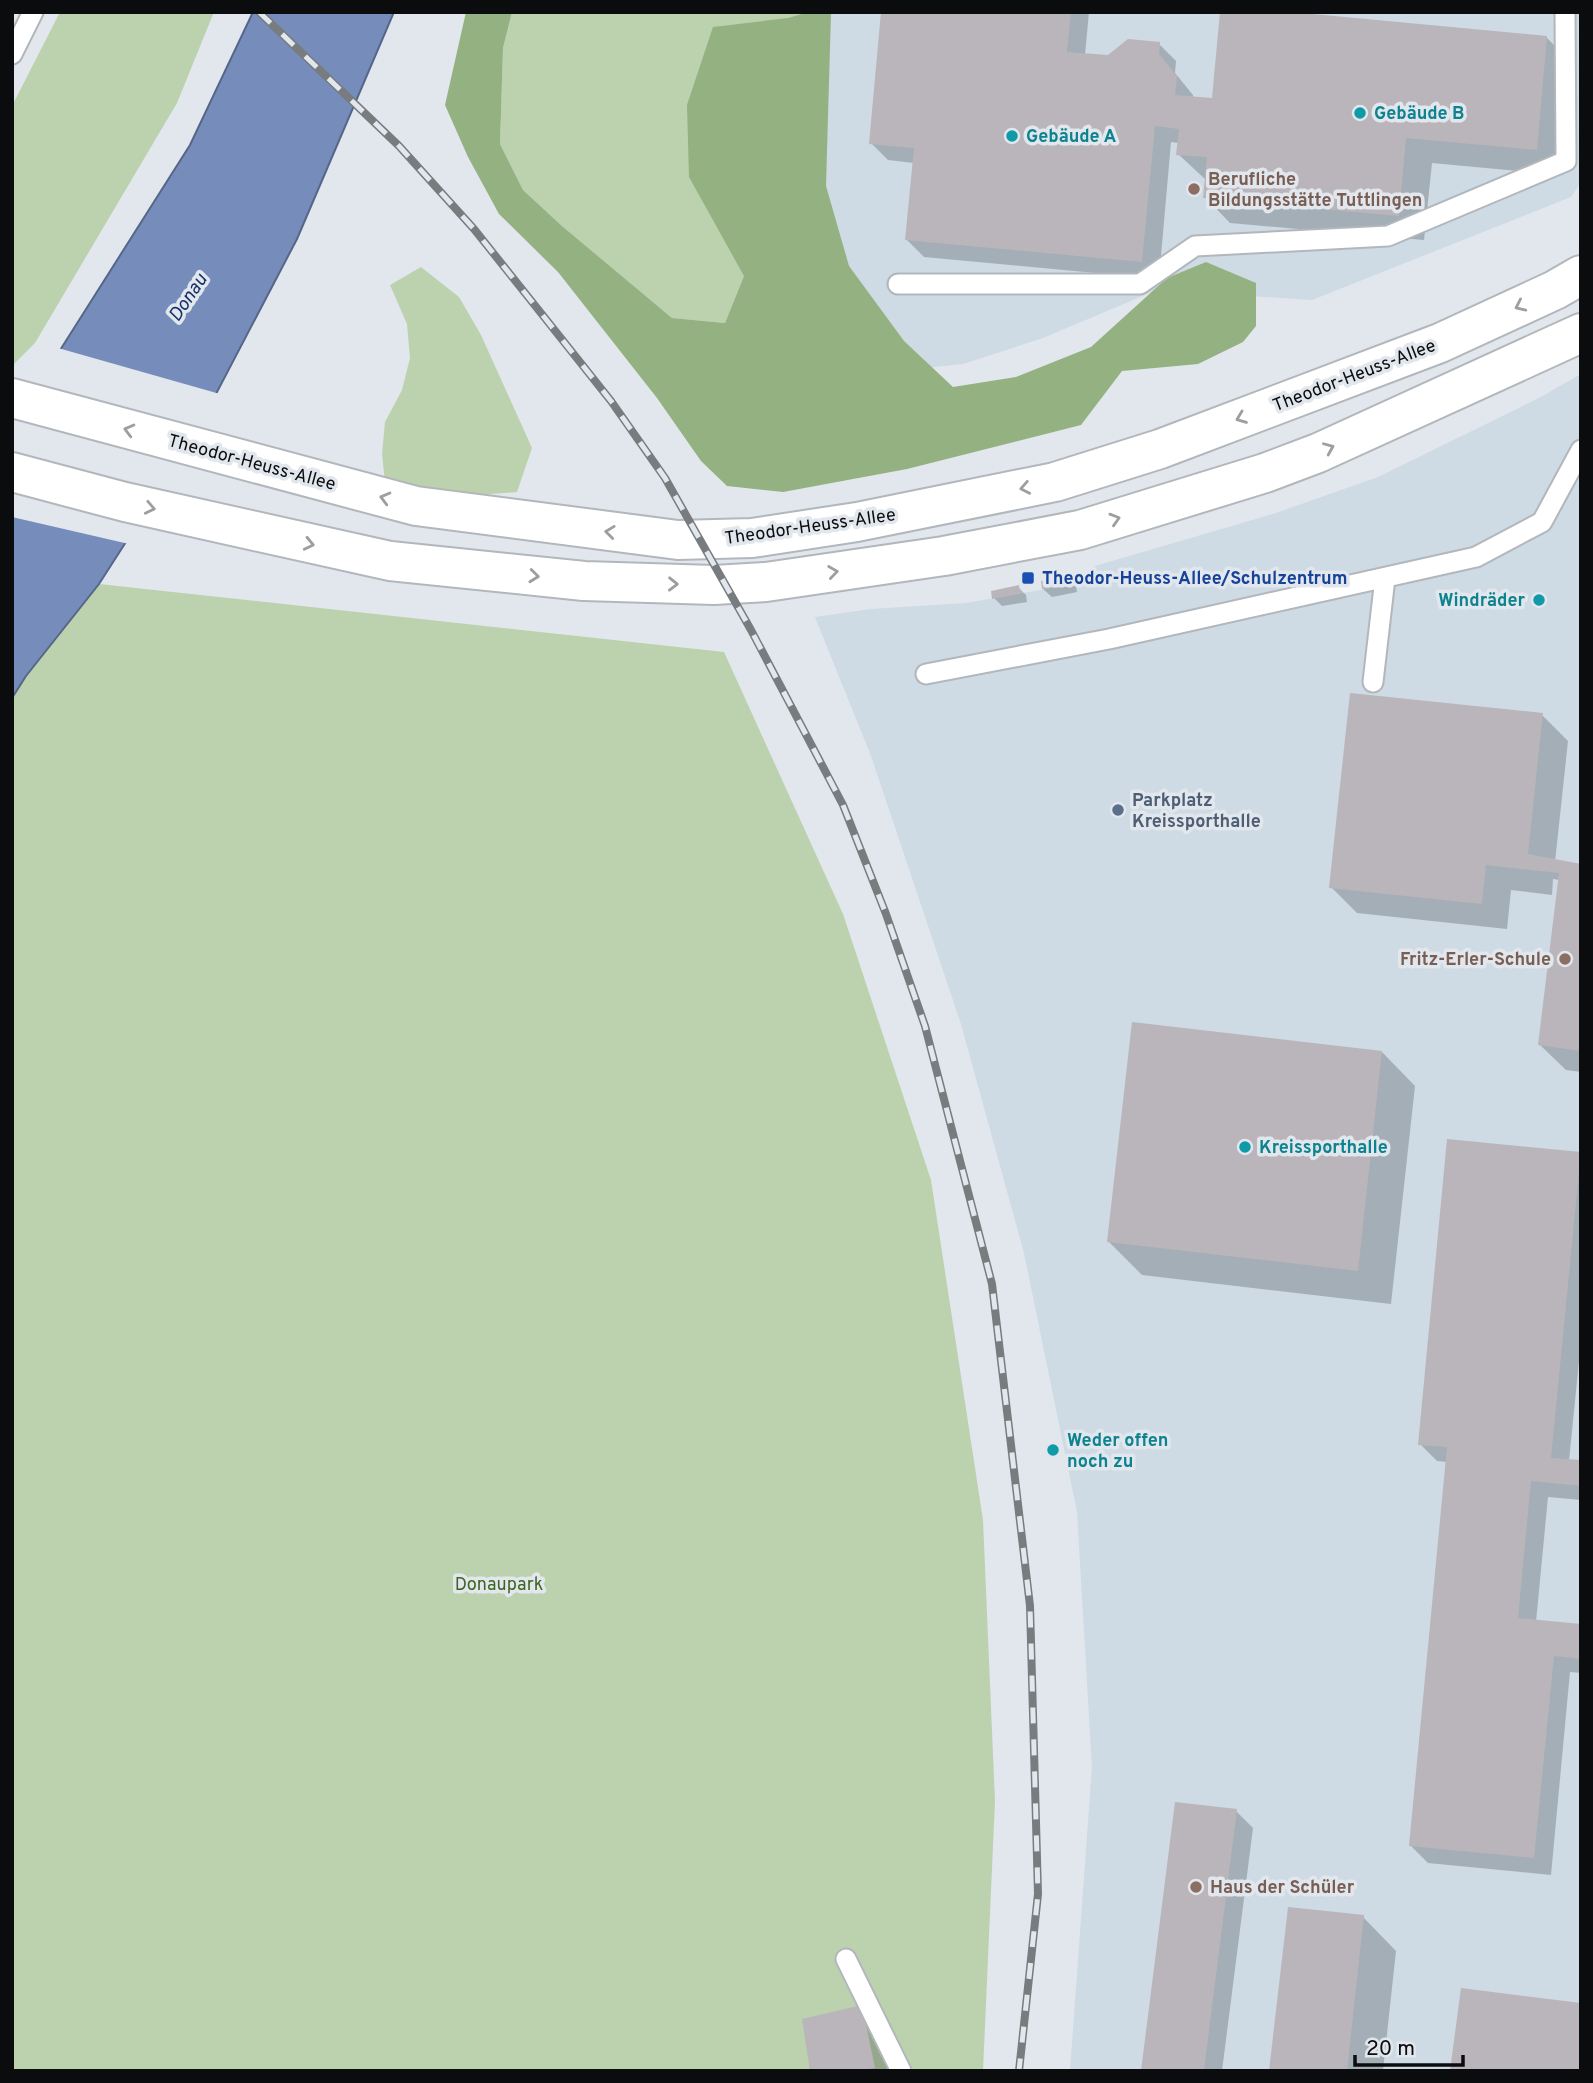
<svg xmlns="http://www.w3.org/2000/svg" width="1593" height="2083" font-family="Overpass,sans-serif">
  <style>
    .built { fill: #cedae4 }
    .green { fill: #bcd2ae }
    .forest { fill: #93b181 }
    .water { fill: #768dbc; stroke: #566688; stroke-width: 2 }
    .pier { fill: #e1e7ec }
    .shadow { fill: #0003 }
    .building { fill: #bab5ba }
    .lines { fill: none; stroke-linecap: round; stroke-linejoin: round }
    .lane-casing { stroke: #b2b7bc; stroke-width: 23 }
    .primary-casing { stroke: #b2b7bc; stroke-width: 42 }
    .lane { stroke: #fff; stroke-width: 19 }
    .primary { stroke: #fff; stroke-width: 38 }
    .rail-casing { stroke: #787c7f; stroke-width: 8 }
    .rail { stroke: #e1e7ec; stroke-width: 5; stroke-dasharray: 16; stroke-linecap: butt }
    .oneway { stroke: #9d9e9f }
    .culture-dot { fill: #0f9aa8; stroke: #e1e7ec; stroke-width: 2.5 }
    .education-dot { fill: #8d6e63; stroke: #e1e7ec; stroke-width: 2.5 }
    .transit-dot { fill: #1a4fb4; stroke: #e1e7ec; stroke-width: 2.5 }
    .service-dot { fill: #5c6f8a; stroke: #e1e7ec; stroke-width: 2.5 }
    .labels { text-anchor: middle; stroke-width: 7; stroke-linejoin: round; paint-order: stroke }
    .culture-label { font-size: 18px; font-weight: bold; fill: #0d838f; stroke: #e1e7ec; text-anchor: start }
    .education-label { font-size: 18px; font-weight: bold; fill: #785e54; stroke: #e1e7ec; text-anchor: start }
    .street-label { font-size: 18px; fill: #0a0c0e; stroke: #e1e7ec }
    .transit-label { font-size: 18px; font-weight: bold; fill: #164399; stroke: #e1e7ec; text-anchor: start }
    .service-label { font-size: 18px; font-weight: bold; fill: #4e5e75; stroke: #e1e7ec; text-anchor: start }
    .park-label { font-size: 18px; fill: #3e6420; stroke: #e1e7ec }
    .water-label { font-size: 19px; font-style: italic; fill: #162f68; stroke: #e1e7ec }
  </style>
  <rect width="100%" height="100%" fill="#e1e7ec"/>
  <!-- built -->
  <path class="built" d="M 818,12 L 1581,12 L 1581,182 L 1571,197 L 1312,300 L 1157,290 L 1043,338 L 963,364 L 907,370 L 809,250 Z
    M 1581,374 L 1581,2071 L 1070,2071 L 1092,1767 L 1077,1512 L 1024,1253 L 961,1024 L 871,756 L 815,617 L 871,609 L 966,603 L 1081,583 L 1095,566 L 1276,513 L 1378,477 L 1539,398 Z"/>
  <!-- green -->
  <path class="green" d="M 60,12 L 214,12 L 177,103 L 35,343 L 12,366 L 12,106 Z
    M 512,12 L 808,12 L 788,18 L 744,276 L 725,323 L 672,318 L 562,226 L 523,190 L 500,144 L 503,48 Z
    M 421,267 L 459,297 L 481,335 L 532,448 L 517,492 L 478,495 L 385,482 L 382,454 L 385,422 L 402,390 L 410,358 L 407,324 L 390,285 Z
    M 99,584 L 724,652 L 843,914 L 931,1180 L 983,1520 L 995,1801 L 983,2071 L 12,2071 L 12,698 L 26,676 Z"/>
  <!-- forest -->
  <path class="forest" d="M 466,12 L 512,12 L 503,48 L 500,144 L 523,190 L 562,226 L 672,318 L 725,323 L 744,276 L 689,177 L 687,105 L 713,27 L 788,18 L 808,12 L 831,12 L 826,186 L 849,266 L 904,341 L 953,387 L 1016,377 L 1091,347 L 1167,278 L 1206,262 L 1256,283 L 1256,326 L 1243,342 L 1198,364 L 1122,371 L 1081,425 L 907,469 L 783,492 L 727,486 L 701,461 L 657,398 L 558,272 L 499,214 L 468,157 L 445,105 Z"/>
  <!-- water -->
  <path class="water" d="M 253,12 L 394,12 L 297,239 L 194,436 L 99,584 L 26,676 L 12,698 L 12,426 L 190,145 Z"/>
  <!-- pier -->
  <path class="pier" d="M 58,348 L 220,394 L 196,438 L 129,544 L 12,517 L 12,420 Z"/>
  <!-- shadow -->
  <path class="shadow" d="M 883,12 L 1089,12 L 1085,55 L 1109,57 L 1159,44 L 1176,61 L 1175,73 L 1193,95 L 1193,98 L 1214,100 L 1546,37 L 1572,63 L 1562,175 L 1432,163 L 1424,240 L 1230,223 L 1205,197 L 1206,180 L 1178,154 L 1179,143 L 1171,142 L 1159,279 L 924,257 L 907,240 L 914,163 L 888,160 L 871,143 Z
    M 1068,578 L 1076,586 L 1077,592 L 1052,597 L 1043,589 Z
    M 1018,587 L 1026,595 L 1027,602 L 1002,606 L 994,598 Z
    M 1542,715 L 1568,741 L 1555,862 L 1581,866 L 1581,1072 L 1566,1070 L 1540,1045 L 1559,880 L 1553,879 L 1552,895 L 1511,890 L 1507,929 L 1357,913 L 1331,887 Z
    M 1382,1052 L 1415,1086 L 1391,1304 L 1142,1275 L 1109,1242 Z
    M 1580,1154 L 1581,1341 L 1569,1461 L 1581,1462 L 1581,1500 L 1548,1497 L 1536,1622 L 1581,1626 L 1581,1673 L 1570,1672 L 1551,1875 L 1428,1863 L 1411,1846 L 1447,1462 L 1437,1461 L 1420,1444 Z
    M 1236,1811 L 1253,1828 L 1222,2071 L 1143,2071 Z
    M 1363,1917 L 1396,1951 L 1383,2071 L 1271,2071 Z
    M 862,2007 L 895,2071 L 811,2071 Z"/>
  <!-- building -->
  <path class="building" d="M 881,12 L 1071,12 L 1067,52 L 1108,55 L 1128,39 L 1160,42 L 1159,54 L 1177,76 L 1175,95 L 1212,98 L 1220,12 L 1291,12 L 1547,36 L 1537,150 L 1406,138 L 1399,216 L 1203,198 L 1207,157 L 1176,155 L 1179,129 L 1155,126 L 1142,262 L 905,240 L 914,148 L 869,144 Z
    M 1068,576 L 1070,585 L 1042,589 L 1041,581 Z
    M 1019,585 L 1020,594 L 992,599 L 991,591 Z
    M 1350,693 L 1543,713 L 1528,854 L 1581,864 L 1581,1051 L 1538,1045 L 1559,873 L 1486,865 L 1482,904 L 1329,888 Z
    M 1132,1022 L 1382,1051 L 1358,1271 L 1107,1242 Z
    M 1447,1139 L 1581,1152 L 1551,1458 L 1581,1460 L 1581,1486 L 1531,1481 L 1518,1618 L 1581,1624 L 1581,1659 L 1554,1656 L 1534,1858 L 1409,1846 L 1447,1447 L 1418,1445 Z
    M 1175,1802 L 1237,1809 L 1204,2071 L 1141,2071 Z
    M 1288,1907 L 1364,1915 L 1347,2071 L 1269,2071 Z
    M 1461,1988 L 1581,2003 L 1581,2071 L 1450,2071 Z
    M 862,2005 L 875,2068 L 857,2071 L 810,2071 L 802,2019 Z"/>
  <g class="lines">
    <defs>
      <path id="lane" d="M 12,54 L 33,12
        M 898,284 L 1140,284 L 1195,246 L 1388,236 L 1566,161 L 1565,12
        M 926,674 L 1109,639 L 1476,557 L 1542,522 L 1581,450
        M 1373,682 L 1385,578
        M 846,1959 L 901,2071"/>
      <path id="primary" d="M 12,398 L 416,506 L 678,540 L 752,538 L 857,522 L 1055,482 L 1160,449 L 1440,343 L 1555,290 L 1581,275
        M 12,472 L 125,502 L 390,561 L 584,581 L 714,585 L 766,582 L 944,556 L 1080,530 L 1265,473 L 1318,453 L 1581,333"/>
    </defs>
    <!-- lane casing -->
    <use href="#lane" class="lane-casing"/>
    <!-- primary casing -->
    <use href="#primary" class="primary-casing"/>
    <!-- lane -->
    <use href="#lane" class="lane"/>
    <!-- primary -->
    <use href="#primary" class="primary"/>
    <defs>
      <path id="rail" d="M 259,12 L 399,146 L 474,229 L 611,401 L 665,478 L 751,630 L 843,805 L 886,914 L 925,1026 L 992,1284 L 1030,1606 L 1038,1894 L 1019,2071"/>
    </defs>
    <!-- rail casing -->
    <use href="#rail" class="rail-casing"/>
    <!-- rail -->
    <use href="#rail" class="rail"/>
  </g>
  <!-- one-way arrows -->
  <defs><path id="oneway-chevron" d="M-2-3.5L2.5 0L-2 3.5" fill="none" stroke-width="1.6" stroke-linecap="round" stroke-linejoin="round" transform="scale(1.75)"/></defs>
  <g class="oneway">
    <use href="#oneway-chevron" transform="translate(1520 306) rotate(155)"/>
    <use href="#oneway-chevron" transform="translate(1241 418) rotate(159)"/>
    <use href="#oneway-chevron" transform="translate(129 430) rotate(-165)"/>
    <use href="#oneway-chevron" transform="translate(1329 448) rotate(-23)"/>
    <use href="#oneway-chevron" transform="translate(1025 488) rotate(169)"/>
    <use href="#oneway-chevron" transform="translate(385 498) rotate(-165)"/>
    <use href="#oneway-chevron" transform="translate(150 508) rotate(12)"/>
    <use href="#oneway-chevron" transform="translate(1115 519) rotate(-17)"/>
    <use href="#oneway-chevron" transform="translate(610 532) rotate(-173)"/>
    <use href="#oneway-chevron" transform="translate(309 544) rotate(13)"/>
    <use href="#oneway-chevron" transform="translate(833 572) rotate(-8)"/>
    <use href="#oneway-chevron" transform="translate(534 576) rotate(6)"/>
    <use href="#oneway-chevron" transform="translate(673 584) rotate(1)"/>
  </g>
  <!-- markers -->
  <g class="culture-dot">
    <circle cx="1360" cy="113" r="7"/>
    <circle cx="1012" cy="136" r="7"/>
    <circle cx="1539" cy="600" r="7"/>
    <circle cx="1245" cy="1147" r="7"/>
    <circle cx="1053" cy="1450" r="7"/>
  </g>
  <g class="education-dot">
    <circle cx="1194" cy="189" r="7"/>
    <circle cx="1565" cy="959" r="7"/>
    <circle cx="1196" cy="1887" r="7"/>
  </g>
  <rect class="transit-dot" x="1021" y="571" width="14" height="14" rx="3.5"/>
  <circle class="service-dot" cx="1118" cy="810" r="7"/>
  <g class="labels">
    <!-- culture labels -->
    <g class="culture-label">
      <text x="1374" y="119">Gebäude B</text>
      <text x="1026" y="142">Gebäude A</text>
      <text x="1525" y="606" text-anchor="end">Windräder</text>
      <text x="1259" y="1153">Kreissporthalle</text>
      <text x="1067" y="1446">Weder offen<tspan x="1067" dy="21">noch zu</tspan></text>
    </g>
    <!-- education labels -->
    <g class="education-label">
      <text x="1208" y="185">Berufliche<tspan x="1208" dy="21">Bildungsstätte Tuttlingen</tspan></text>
      <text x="1551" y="965" text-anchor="end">Fritz-Erler-Schule</text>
      <text x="1210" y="1893">Haus der Schüler</text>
    </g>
    <!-- street labels -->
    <g class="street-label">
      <text transform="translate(1354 375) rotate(-21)" y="6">Theodor-Heuss-Allee</text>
      <text transform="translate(252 462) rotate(15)" y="6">Theodor-Heuss-Allee</text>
      <text transform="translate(810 526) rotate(-8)" y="6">Theodor-Heuss-Allee</text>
    </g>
    <!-- transit labels -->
    <g class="transit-label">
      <text x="1042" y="584">Theodor-Heuss-Allee/Schulzentrum</text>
    </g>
    <!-- service labels -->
    <g class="service-label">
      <text x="1132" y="806">Parkplatz<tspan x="1132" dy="21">Kreissporthalle</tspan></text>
    </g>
    <!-- park labels -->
    <g class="park-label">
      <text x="499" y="1590">Donaupark</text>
    </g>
    <!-- water labels -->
    <g class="water-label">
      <text transform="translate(187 297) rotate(-56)" y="7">Donau</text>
    </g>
  </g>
  <!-- border -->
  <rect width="1593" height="2083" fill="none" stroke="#0a0c0e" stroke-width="28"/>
  <!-- scale -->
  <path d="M1355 2055v10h108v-10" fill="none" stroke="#0a0c0e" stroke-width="3.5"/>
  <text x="1366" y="2055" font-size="21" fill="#0a0c0e" stroke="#e1e7ec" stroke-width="5" paint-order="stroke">20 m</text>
</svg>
